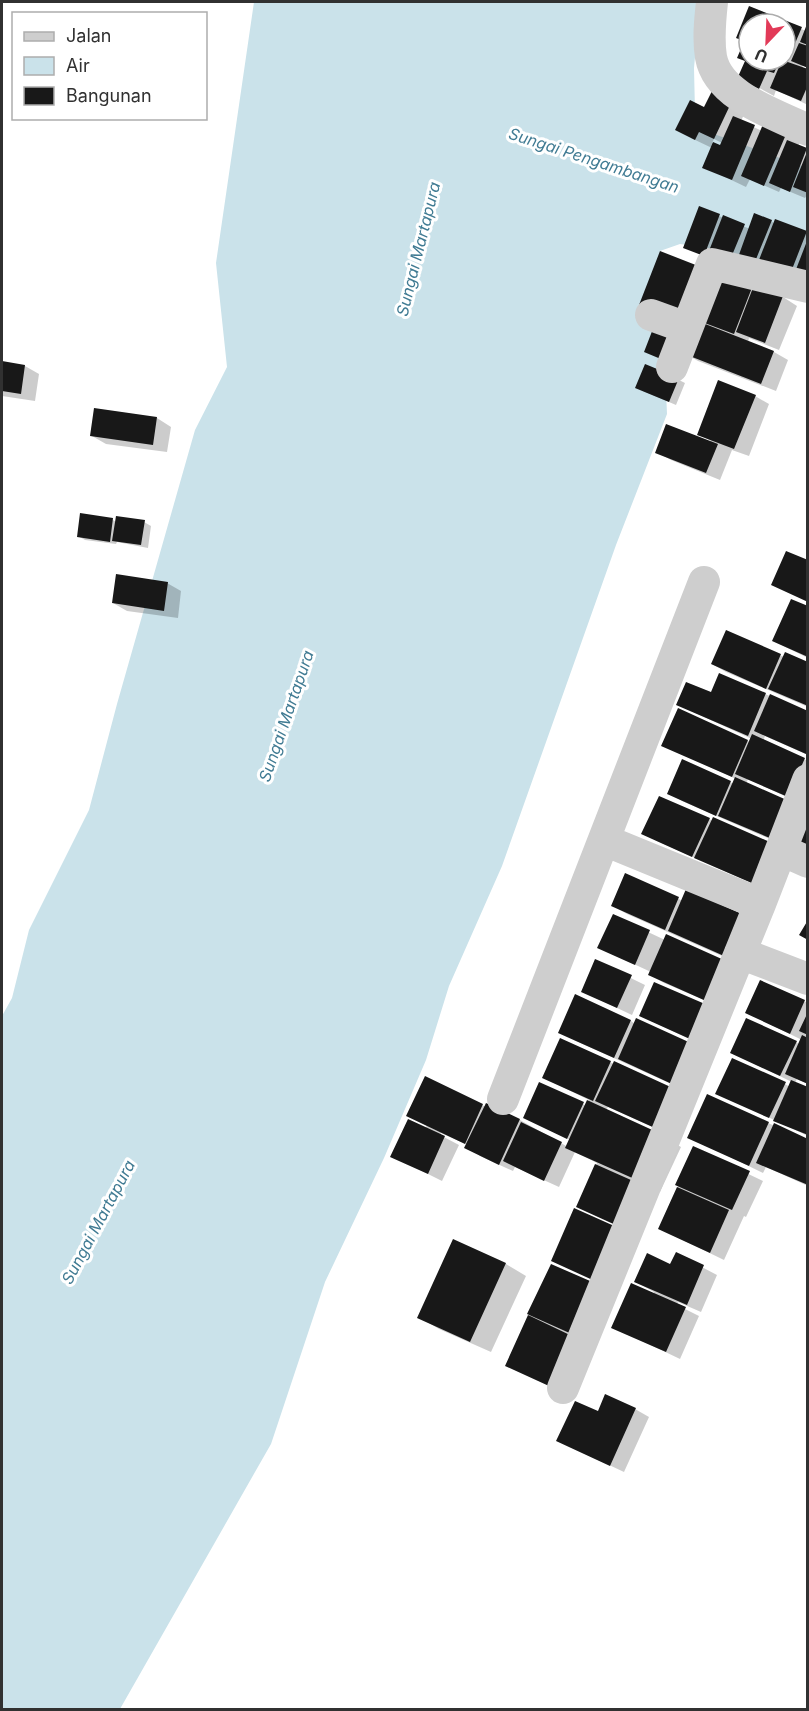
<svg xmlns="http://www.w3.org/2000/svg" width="809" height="1711" font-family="Inter,sans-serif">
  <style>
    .water { fill: #cae2ea }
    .shadow { fill: #0003; fill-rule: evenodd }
    .building { fill: #181818 }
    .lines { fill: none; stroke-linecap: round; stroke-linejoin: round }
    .minor { stroke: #cecece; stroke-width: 32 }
    .labels { text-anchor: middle; stroke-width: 6; stroke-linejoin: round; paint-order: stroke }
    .water-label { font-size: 16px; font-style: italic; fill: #407b93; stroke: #fff }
  </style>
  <rect width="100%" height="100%" fill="#fff"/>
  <!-- water -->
  <path class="water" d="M 254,2 L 700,2 L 694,68 L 695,112 L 714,134 L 807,168 L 807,273 L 721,250 L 680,244 L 660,251 L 667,414 L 616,545 L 502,866 L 449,986 L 426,1060 L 384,1158 L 325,1282 L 271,1444 L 120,1709 L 2,1709 L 2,1016 L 12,998 L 29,930 L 89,810 L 117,704 L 195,430 L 227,367 L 216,263 Z"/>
  <!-- shadow -->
  <path class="shadow" d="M 750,7 L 806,31 L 808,30 L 808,67 L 803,65 L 802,69 L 808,71 L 808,105 L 776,90 L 774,96 L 752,84 L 744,46 L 749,48 L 749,60 L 777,60 L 782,63 L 785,60 L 785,24 L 749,24 L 749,44 L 738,37 Z
    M 713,91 L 747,108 L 741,121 L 762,131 L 765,124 L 801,141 L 798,146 L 808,150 L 808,193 L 805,198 L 781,188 L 779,192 L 750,179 L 746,187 L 704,167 L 712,148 L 691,138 ZM 714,139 L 722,143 L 721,147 L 712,143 Z
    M 700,208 L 750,229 L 771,221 L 775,224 L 776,221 L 808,233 L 808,277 L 718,263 L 685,247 Z
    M 714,271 L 783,297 L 797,306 L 779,350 L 749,338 L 748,342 L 774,352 L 788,360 L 776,391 L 698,361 L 684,353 Z
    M 2,363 L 25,366 L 39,374 L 35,401 L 2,396 Z
    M 679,380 L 685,383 L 676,405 L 643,391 Z
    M 755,396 L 769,404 L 749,456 L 732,450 L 720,480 L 671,460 L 657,452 L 711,443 L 711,441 L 699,434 Z
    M 157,418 L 171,427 L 167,452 L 106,444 L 92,436 Z
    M 113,520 L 116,522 L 144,522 L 151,526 L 148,548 L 117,542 L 116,544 L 85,540 L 78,536 Z
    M 167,583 L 181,591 L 178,618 L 127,611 L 113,603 Z
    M 808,608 L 808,658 L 773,641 Z
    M 727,632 L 784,657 L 808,663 L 808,707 L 726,672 L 712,664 Z
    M 720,675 L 808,712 L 808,755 L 765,736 L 763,741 L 808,761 L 808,792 L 802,804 L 748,779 L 746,784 L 786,846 L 682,801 L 668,793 L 683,761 L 734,784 L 736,779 L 663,745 L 679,710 L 750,742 L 752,739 L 678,705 L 712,694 Z
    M 709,819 L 713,821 L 769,891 L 657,841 L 643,833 Z
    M 626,875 L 683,901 L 738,963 L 627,914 L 613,906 Z
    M 614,916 L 665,940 L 721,1007 L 664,983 L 650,975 L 651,972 L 599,948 Z
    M 596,961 L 645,985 L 632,1015 L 583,992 Z
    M 761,982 L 808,1003 L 808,1034 L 805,1038 L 808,1039 L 808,1084 L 797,1079 L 795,1083 L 808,1089 L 808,1136 L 717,1093 L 785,1084 L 790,1087 L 792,1082 L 732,1053 L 796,1042 L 800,1045 L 802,1040 L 747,1013 Z
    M 655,984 L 704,1046 L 641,1016 Z
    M 631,1021 L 635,1024 L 689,1092 L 574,1040 Z
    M 561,1040 L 614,1064 L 671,1135 L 608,1107 L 606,1110 L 660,1135 L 681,1147 L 660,1192 L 578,1206 L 597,1163 L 575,1152 L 559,1187 L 515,1167 L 513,1171 L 480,1156 L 468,1145 L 441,1133 L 440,1135 L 459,1145 L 442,1181 L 392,1156 L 427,1126 L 408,1115 L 425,1078 L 486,1107 L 486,1105 L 520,1120 L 568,1147 L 570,1140 L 525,1118 L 583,1104 L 586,1106 L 589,1100 L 544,1078 Z
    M 768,1123 L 808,1140 L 808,1186 L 766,1167 L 763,1173 L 689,1137 Z
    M 694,1148 L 763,1181 L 746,1217 L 744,1216 L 724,1260 L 660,1229 Z
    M 454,1241 L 506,1264 L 526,1276 L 491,1352 L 439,1329 L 419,1317 Z
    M 677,1254 L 717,1275 L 701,1312 L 678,1302 L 677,1305 L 699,1316 L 680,1359 L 613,1327 L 653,1294 L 654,1292 L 636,1282 L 671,1266 Z
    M 551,1266 L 570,1337 L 563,1392 L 506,1365 Z
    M 635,1409 L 649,1417 L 624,1472 L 558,1441 L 598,1413 Z"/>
  <!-- building -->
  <path class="building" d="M 749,6 L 802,27 L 788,60 L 785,58 L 785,24 L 749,24 L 749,43 L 736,38 Z
    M 807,24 L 808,24 L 808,45 L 800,42 Z
    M 799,43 L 808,46 L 808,68 L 791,61 Z
    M 743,44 L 749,47 L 749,60 L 780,60 L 774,73 L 767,71 L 759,89 L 737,79 L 745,61 L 737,58 Z
    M 782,60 L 808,69 L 808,85 L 801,101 L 770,88 Z
    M 713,89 L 733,99 L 714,139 L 699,132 L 695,140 L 675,130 L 690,100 L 704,107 Z
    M 733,116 L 755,125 L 732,180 L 702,168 L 713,142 L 720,145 Z
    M 764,122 L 787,132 L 764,186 L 741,176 Z
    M 787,140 L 807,148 L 790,192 L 769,183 Z
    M 807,152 L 808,152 L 808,193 L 793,187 Z
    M 699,206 L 720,214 L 704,256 L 683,248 Z
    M 754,213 L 772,220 L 752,269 L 736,263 Z
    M 723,215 L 745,224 L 728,265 L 707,256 Z
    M 775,219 L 807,231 L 789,277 L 757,265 Z
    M 807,241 L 808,241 L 808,277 L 795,272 Z
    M 660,251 L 706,269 L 684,323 L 639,305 Z
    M 713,269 L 753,285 L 734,334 L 694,319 Z
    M 754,285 L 783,296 L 765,343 L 736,332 Z
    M 695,320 L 774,351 L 761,384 L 682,353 Z
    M 656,321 L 680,330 L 668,362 L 644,352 Z
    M 2,361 L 25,365 L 21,394 L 2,391 Z
    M 645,364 L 679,378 L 669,402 L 635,388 Z
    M 718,380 L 756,395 L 734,449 L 697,435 Z
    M 94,408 L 157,417 L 153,445 L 90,436 Z
    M 666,424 L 718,444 L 706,473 L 655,453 Z
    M 80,513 L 113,518 L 110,542 L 77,537 Z
    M 116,516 L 145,520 L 141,545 L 112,541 Z
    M 786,551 L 808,560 L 808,602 L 771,585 Z
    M 116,574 L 168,582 L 164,611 L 112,603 Z
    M 791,599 L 808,606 L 808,657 L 772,641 Z
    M 726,630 L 781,654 L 766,689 L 711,664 Z
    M 785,652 L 808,662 L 808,706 L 768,689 Z
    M 719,673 L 766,693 L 748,736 L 676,705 L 686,682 L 711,692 Z
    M 770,694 L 808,711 L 808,750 L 806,754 L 754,731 Z
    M 678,708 L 748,740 L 732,777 L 661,746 Z
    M 752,734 L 805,758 L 788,797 L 735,774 Z
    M 682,759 L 731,781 L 716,816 L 667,794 Z
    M 735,777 L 789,801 L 772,839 L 718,816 Z
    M 659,796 L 710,818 L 692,857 L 641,834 Z
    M 713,817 L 772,843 L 754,884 L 694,858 Z
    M 808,821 L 808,846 L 799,843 Z
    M 625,873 L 679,897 L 665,930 L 611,906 Z
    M 686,889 L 742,914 L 724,956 L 668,931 Z
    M 613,914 L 650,930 L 635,965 L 597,948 Z
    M 808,920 L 808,940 L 799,935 Z
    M 666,934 L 724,960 L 706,1001 L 648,975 Z
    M 595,959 L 632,975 L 617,1008 L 581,992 Z
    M 760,980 L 805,1000 L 790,1034 L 745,1013 Z
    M 654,982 L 705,1004 L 690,1039 L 639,1016 Z
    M 575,994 L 631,1020 L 614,1058 L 558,1033 Z
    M 808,1012 L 808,1035 L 799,1031 Z
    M 636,1018 L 693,1044 L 674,1085 L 618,1059 Z
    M 746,1018 L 797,1041 L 780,1076 L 730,1053 Z
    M 802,1035 L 808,1038 L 808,1084 L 785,1074 Z
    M 560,1038 L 611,1061 L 593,1101 L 542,1078 Z
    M 732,1058 L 786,1082 L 769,1118 L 715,1094 Z
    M 614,1061 L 675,1089 L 657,1129 L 595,1101 Z
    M 425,1076 L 483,1104 L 465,1144 L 406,1116 Z
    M 791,1080 L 808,1087 L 808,1135 L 773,1121 Z
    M 539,1082 L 584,1102 L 567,1139 L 523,1118 Z
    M 707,1094 L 769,1122 L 749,1166 L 687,1138 Z
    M 587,1100 L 661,1134 L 639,1181 L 565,1148 Z
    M 486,1103 L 520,1119 L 499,1165 L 464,1148 Z
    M 408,1119 L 445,1136 L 428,1174 L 390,1157 Z
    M 521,1122 L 562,1142 L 544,1181 L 503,1161 Z
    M 774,1123 L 808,1139 L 808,1185 L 756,1163 Z
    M 693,1146 L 750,1171 L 732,1210 L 675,1185 Z
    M 595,1164 L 640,1184 L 620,1227 L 576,1207 Z
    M 677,1187 L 729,1210 L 710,1253 L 658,1229 Z
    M 574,1208 L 621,1229 L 597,1282 L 551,1261 Z
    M 453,1239 L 506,1263 L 470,1342 L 417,1318 Z
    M 676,1252 L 704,1265 L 687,1305 L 634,1282 L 647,1253 L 670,1264 Z
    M 551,1264 L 597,1284 L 574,1335 L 527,1314 Z
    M 631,1283 L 686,1307 L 666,1352 L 611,1328 Z
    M 528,1315 L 572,1336 L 549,1386 L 505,1366 Z
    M 605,1394 L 636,1408 L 610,1466 L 556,1441 L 575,1401 L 598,1411 Z"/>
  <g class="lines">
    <!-- minor -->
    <path class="minor" d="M 712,2 C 710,20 708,39 711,57 C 718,97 776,114 808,130
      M 651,315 L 687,328
      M 672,367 L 712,264 L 808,287
      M 604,840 L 760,904
      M 781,850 L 808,862
      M 740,953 L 808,979
      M 503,1099 L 704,582
      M 563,1388 L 760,904 L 808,780"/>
  </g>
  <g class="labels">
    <!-- water labels -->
    <g class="water-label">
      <text transform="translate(594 160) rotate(18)" y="6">Sungai Pengambangan</text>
      <text transform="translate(418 249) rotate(-76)" y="6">Sungai Martapura</text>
      <text transform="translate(286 716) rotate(-71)" y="6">Sungai Martapura</text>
      <text transform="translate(98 1222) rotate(-62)" y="6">Sungai Martapura</text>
    </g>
  </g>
  <!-- border -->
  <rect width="809" height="1711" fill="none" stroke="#313131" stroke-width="6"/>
  <!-- legend -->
  <rect x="12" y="12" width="195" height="108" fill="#ffffff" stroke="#adadad" stroke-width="1.5"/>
  <rect x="24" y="32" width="30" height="9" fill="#cecece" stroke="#adadad" stroke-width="1.5"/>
  <text x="66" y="42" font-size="18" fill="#313131">Jalan</text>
  <rect x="24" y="57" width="30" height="18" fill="#cae2ea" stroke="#adadad" stroke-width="1.5"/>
  <text x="66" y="72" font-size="18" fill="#313131">Air</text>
  <rect x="24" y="87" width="30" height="18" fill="#181818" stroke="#adadad" stroke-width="1.5"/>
  <text x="66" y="102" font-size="18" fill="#313131">Bangunan</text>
  <!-- north arrow -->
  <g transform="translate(767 42) rotate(203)"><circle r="28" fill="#ffffff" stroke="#adadad" stroke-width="1.5"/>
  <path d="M0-4.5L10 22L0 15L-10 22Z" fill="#e23a58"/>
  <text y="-9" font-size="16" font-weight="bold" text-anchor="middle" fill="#313131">U</text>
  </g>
</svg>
